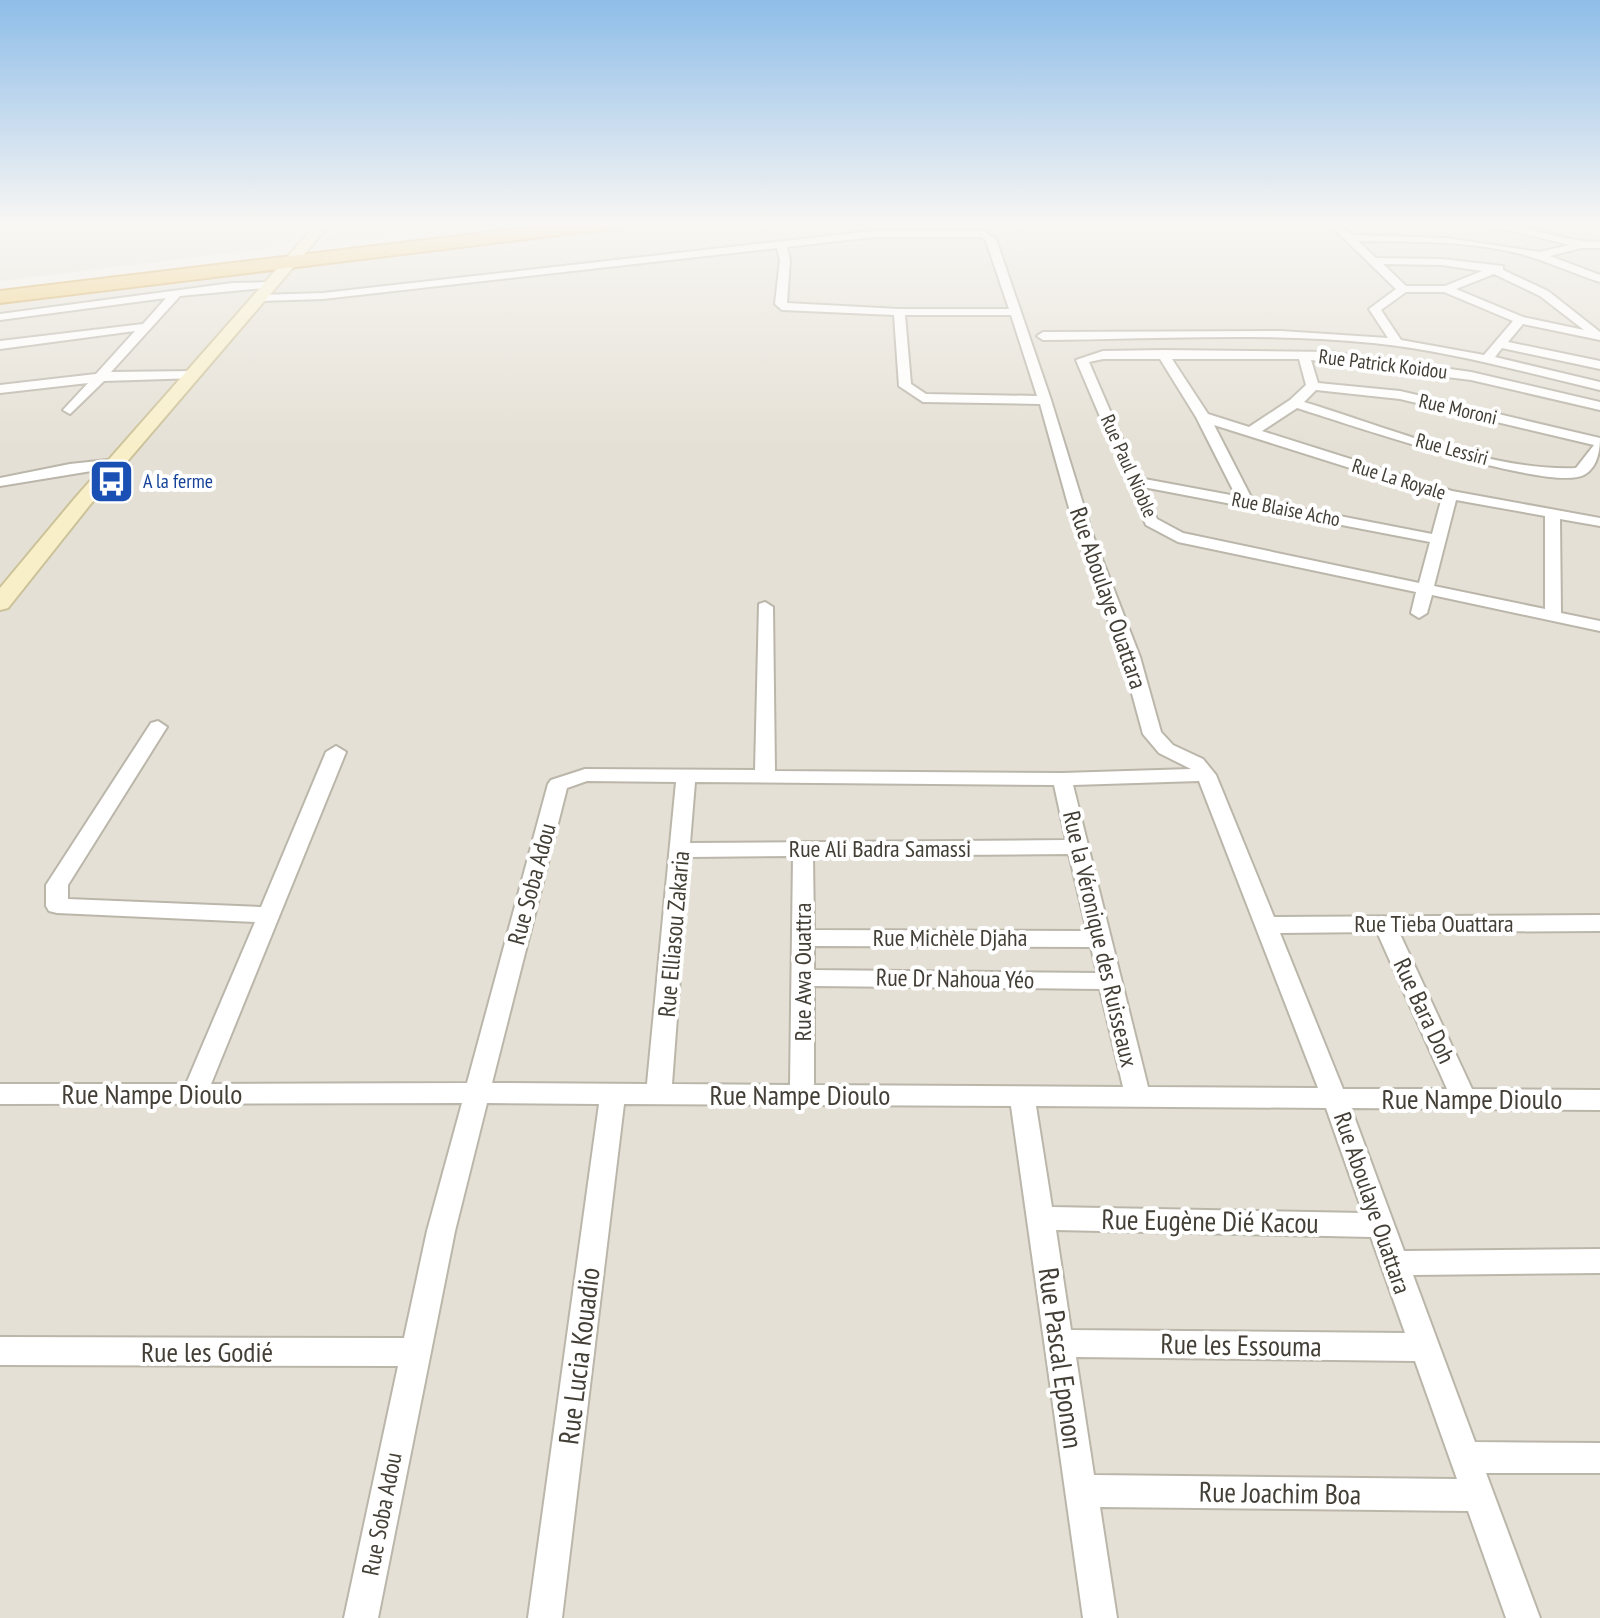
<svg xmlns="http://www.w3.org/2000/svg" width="1600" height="1618" font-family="'PT Sans Narrow',sans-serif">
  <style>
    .residential { fill: #e4e0d5 }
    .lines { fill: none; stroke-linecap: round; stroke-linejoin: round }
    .street-casing { stroke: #bbb6aa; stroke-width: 4 }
    .secondary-casing { stroke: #ccc29a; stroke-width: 4 }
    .highway-casing { stroke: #cca045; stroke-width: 4 }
    .street { fill: #fff; fill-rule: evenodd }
    .secondary { fill: #f8efc9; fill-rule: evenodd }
    .highway { fill: #eecb74; fill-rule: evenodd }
    .labels { text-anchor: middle; stroke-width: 8; stroke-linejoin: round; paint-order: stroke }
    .far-street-label { font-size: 20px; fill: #433f36; stroke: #fff }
    .far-transit-label { font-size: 20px; fill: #164399; stroke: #fff; text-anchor: start }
    .street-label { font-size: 24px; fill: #433f36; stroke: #fff }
    .near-street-label { font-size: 28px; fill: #433f36; stroke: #fff }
  </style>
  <rect width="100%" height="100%" fill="#f1eee6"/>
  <!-- residential -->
  <path class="residential" d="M 0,222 L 308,222 L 287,246 L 0,281 Z
    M 339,222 L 477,222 L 323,242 Z
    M 626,222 L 1600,222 L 1600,1618 L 0,1618 L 0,300 Z"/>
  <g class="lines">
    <defs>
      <path id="street" d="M 1327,222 L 1337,222 L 1352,235 L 1446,238 L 1539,252 L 1570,245 L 1476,222 C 1519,220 1558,242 1600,242 L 1600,248 L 1581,248 L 1550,256 L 1600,275 L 1600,282 C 1577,275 1554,264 1531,257 C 1476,240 1415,242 1358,241 L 1376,258 L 1442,259 L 1503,266 L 1503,270 L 1548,291 L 1600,332 L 1600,340 L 1523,324 L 1508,342 L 1600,361 L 1600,369 L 1502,348 L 1495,357 L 1600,382 L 1600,390 C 1524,372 1450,351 1373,343 C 1263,332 1153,339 1043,340 L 1037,336 L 1043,332 L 1281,331 L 1388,338 L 1369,309 L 1396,289 ZM 1383,264 L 1442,265 L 1482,271 L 1445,286 L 1406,286 ZM 1494,274 L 1540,296 L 1584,330 L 1523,317 L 1456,289 ZM 1406,292 L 1444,292 L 1513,321 L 1484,355 L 1401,340 L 1381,310 Z
        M 873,231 L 983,231 L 996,239 L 1051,400 L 1092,533 L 1140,657 L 1161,732 L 1173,745 L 1203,759 L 1216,775 L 1274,917 L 1600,915 L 1600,931 L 1399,932 L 1472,1089 L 1600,1090 L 1600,1110 L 1351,1108 L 1404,1251 L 1600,1249 L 1600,1273 L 1413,1275 L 1475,1442 L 1600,1443 L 1600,1473 L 1486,1473 L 1540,1618 L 1506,1618 L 1468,1511 L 1100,1507 L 1117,1618 L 1083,1618 L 1011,1106 L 624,1104 L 562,1618 L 528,1618 L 599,1104 L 487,1103 L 455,1231 L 378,1618 L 344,1618 L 398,1366 L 0,1365 L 0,1337 L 404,1338 L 427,1231 L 462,1103 L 0,1104 L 0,1084 L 186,1084 L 255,922 L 57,913 L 49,911 L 46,906 L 46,885 L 151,723 L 158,721 L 167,727 L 68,885 L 68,899 L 261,907 L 326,752 L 336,746 L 346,752 L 211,1084 L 467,1083 L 548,784 L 551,780 L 585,769 L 755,770 L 759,604 L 765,602 L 773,607 L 775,771 L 1062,773 L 1191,769 L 1159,753 L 1143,734 L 1122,657 L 1076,533 L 1040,404 L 923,402 L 899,386 L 894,315 L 782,310 L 775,304 L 780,260 L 777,248 L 323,299 L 260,301 L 254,298 L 260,295 L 323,293 ZM 873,237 L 981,237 L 986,241 L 1009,309 L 899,309 L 787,303 L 790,260 L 787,247 ZM 905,315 L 1011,315 L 1037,396 L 926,394 L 911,384 ZM 587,781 L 676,782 L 647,1084 L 492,1083 L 567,788 ZM 1199,781 L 1318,1088 L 1148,1087 L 1073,785 ZM 695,782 L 1054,785 L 1066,840 L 690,843 ZM 1069,854 L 1087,931 L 814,930 L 813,856 ZM 793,856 L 790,1085 L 672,1084 L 689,857 ZM 1377,932 L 1447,1089 L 1343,1089 L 1280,933 ZM 814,946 L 1091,947 L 1097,973 L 814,970 ZM 814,986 L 1100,989 L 1123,1087 L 814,1085 ZM 1036,1106 L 1326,1108 L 1363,1213 L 1052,1207 ZM 1056,1230 L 1371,1237 L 1405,1333 L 1071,1330 ZM 1076,1357 L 1415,1361 L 1457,1479 L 1094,1475 Z
        M 271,282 L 275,283 L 275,287 L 180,296 L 111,372 L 193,371 L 197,372 L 197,378 L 104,381 L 70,414 L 63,410 L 88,383 L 0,393 L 0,385 L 96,374 L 135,331 L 0,349 L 0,341 L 143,324 L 166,298 L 0,320 L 0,314 L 232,283 Z
        M 1163,350 L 1330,352 L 1471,372 L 1600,402 L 1600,410 L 1471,380 L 1311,360 L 1318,383 L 1400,391 L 1600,438 C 1600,451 1597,468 1584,475 C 1549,493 1342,422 1297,408 L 1262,431 L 1452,491 L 1600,518 L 1600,526 L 1560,519 L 1561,613 L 1600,621 L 1600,631 L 1432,595 L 1427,613 L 1419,618 L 1411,613 L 1416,592 L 1178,542 L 1146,525 L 1076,360 L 1103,351 ZM 1103,359 L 1160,359 L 1196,417 L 1236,496 L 1139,478 L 1089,362 ZM 1172,359 L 1299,359 L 1306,385 L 1290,400 L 1249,427 L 1208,414 ZM 1316,390 L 1400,399 L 1594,445 L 1576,468 C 1493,472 1384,426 1304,402 ZM 1214,425 L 1442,497 L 1432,534 L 1252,499 ZM 1143,487 L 1430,542 L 1419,583 L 1183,533 L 1157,519 ZM 1456,500 L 1545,516 L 1545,609 L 1434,586 Z
        M 117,459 L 124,463 L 122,466 L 0,486 L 0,478 L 70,464 Z"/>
      <path id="secondary" d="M 318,222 L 332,222 L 89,506 L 8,608 L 0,610 L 0,588 L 75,498 Z"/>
      <path id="highway" d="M 574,222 L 626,222 L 617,228 L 0,303 L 0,291 Z"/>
    </defs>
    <!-- street casing -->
    <use href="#street" class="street-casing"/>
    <!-- secondary casing -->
    <use href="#secondary" class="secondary-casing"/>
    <!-- highway casing -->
    <use href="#highway" class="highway-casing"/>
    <!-- street -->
    <use href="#street" class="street"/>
    <!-- secondary -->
    <use href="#secondary" class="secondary"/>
    <!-- highway -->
    <use href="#highway" class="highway"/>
  </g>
  <!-- sky -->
  <linearGradient id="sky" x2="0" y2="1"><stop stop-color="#8ebde8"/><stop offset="0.5" stop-color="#f9f7f4"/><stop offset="1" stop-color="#f9f7f4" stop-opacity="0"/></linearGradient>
  <rect width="1600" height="448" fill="url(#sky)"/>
  <!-- icons -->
  <defs>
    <symbol id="bus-square" viewBox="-11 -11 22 22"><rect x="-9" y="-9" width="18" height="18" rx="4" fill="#1a4fb4" stroke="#fff"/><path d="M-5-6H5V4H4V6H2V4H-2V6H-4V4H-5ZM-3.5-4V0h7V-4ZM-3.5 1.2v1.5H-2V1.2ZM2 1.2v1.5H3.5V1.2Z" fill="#fff"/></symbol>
  </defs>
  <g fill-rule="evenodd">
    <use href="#bus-square" x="86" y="456" width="51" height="51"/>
  </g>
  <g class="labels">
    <!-- far-street labels -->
    <g class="far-street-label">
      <text transform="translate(1383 364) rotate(7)" y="7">Rue Patrick Koidou</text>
      <text transform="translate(1458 409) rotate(13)" y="7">Rue Moroni</text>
      <text transform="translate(1452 449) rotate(15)" y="7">Rue Lessiri</text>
      <text transform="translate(1129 466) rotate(66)" y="7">Rue Paul Nioble</text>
      <text transform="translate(1399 479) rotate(17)" y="7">Rue La Royale</text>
      <text transform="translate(1286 509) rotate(11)" y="7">Rue Blaise Acho</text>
    </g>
    <!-- far-transit labels -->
    <g class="far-transit-label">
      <text x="143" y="488">A la ferme</text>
    </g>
    <!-- street labels -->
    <g class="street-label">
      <text transform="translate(1108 598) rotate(71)" y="8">Rue Aboulaye Ouattara</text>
      <text x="880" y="857">Rue Ali Badra Samassi</text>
      <text transform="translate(532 884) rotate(-75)" y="8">Rue Soba Adou</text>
      <text x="1434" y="932">Rue Tieba Ouattara</text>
      <text transform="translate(674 934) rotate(-85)" y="8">Rue Elliasou Zakaria</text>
      <text x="950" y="946">Rue Michèle Djaha</text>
      <text transform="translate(1100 939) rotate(77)" y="8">Rue la Véronique des Ruisseaux</text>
      <text transform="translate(803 972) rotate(-90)" y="8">Rue Awa Ouattra</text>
      <text transform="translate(955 979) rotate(1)" y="8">Rue Dr Nahoua Yéo</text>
      <text transform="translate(1424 1011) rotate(65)" y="8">Rue Bara Doh</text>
      <text transform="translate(1372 1203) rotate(71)" y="8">Rue Aboulaye Ouattara</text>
      <text transform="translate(382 1514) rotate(-79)" y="8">Rue Soba Adou</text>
    </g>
    <!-- near-street labels -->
    <g class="near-street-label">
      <text x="152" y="1104">Rue Nampe Dioulo</text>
      <text x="800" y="1105">Rue Nampe Dioulo</text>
      <text x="1472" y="1109">Rue Nampe Dioulo</text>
      <text transform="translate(1210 1221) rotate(1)" y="10">Rue Eugène Dié Kacou</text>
      <text transform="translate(1241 1345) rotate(1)" y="10">Rue les Essouma</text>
      <text x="207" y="1362">Rue les Godié</text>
      <text transform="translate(579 1356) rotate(-83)" y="10">Rue Lucia Kouadio</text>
      <text transform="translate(1061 1358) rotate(82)" y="10">Rue Pascal Eponon</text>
      <text transform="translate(1280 1493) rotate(1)" y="10">Rue Joachim Boa</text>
    </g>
  </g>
</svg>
